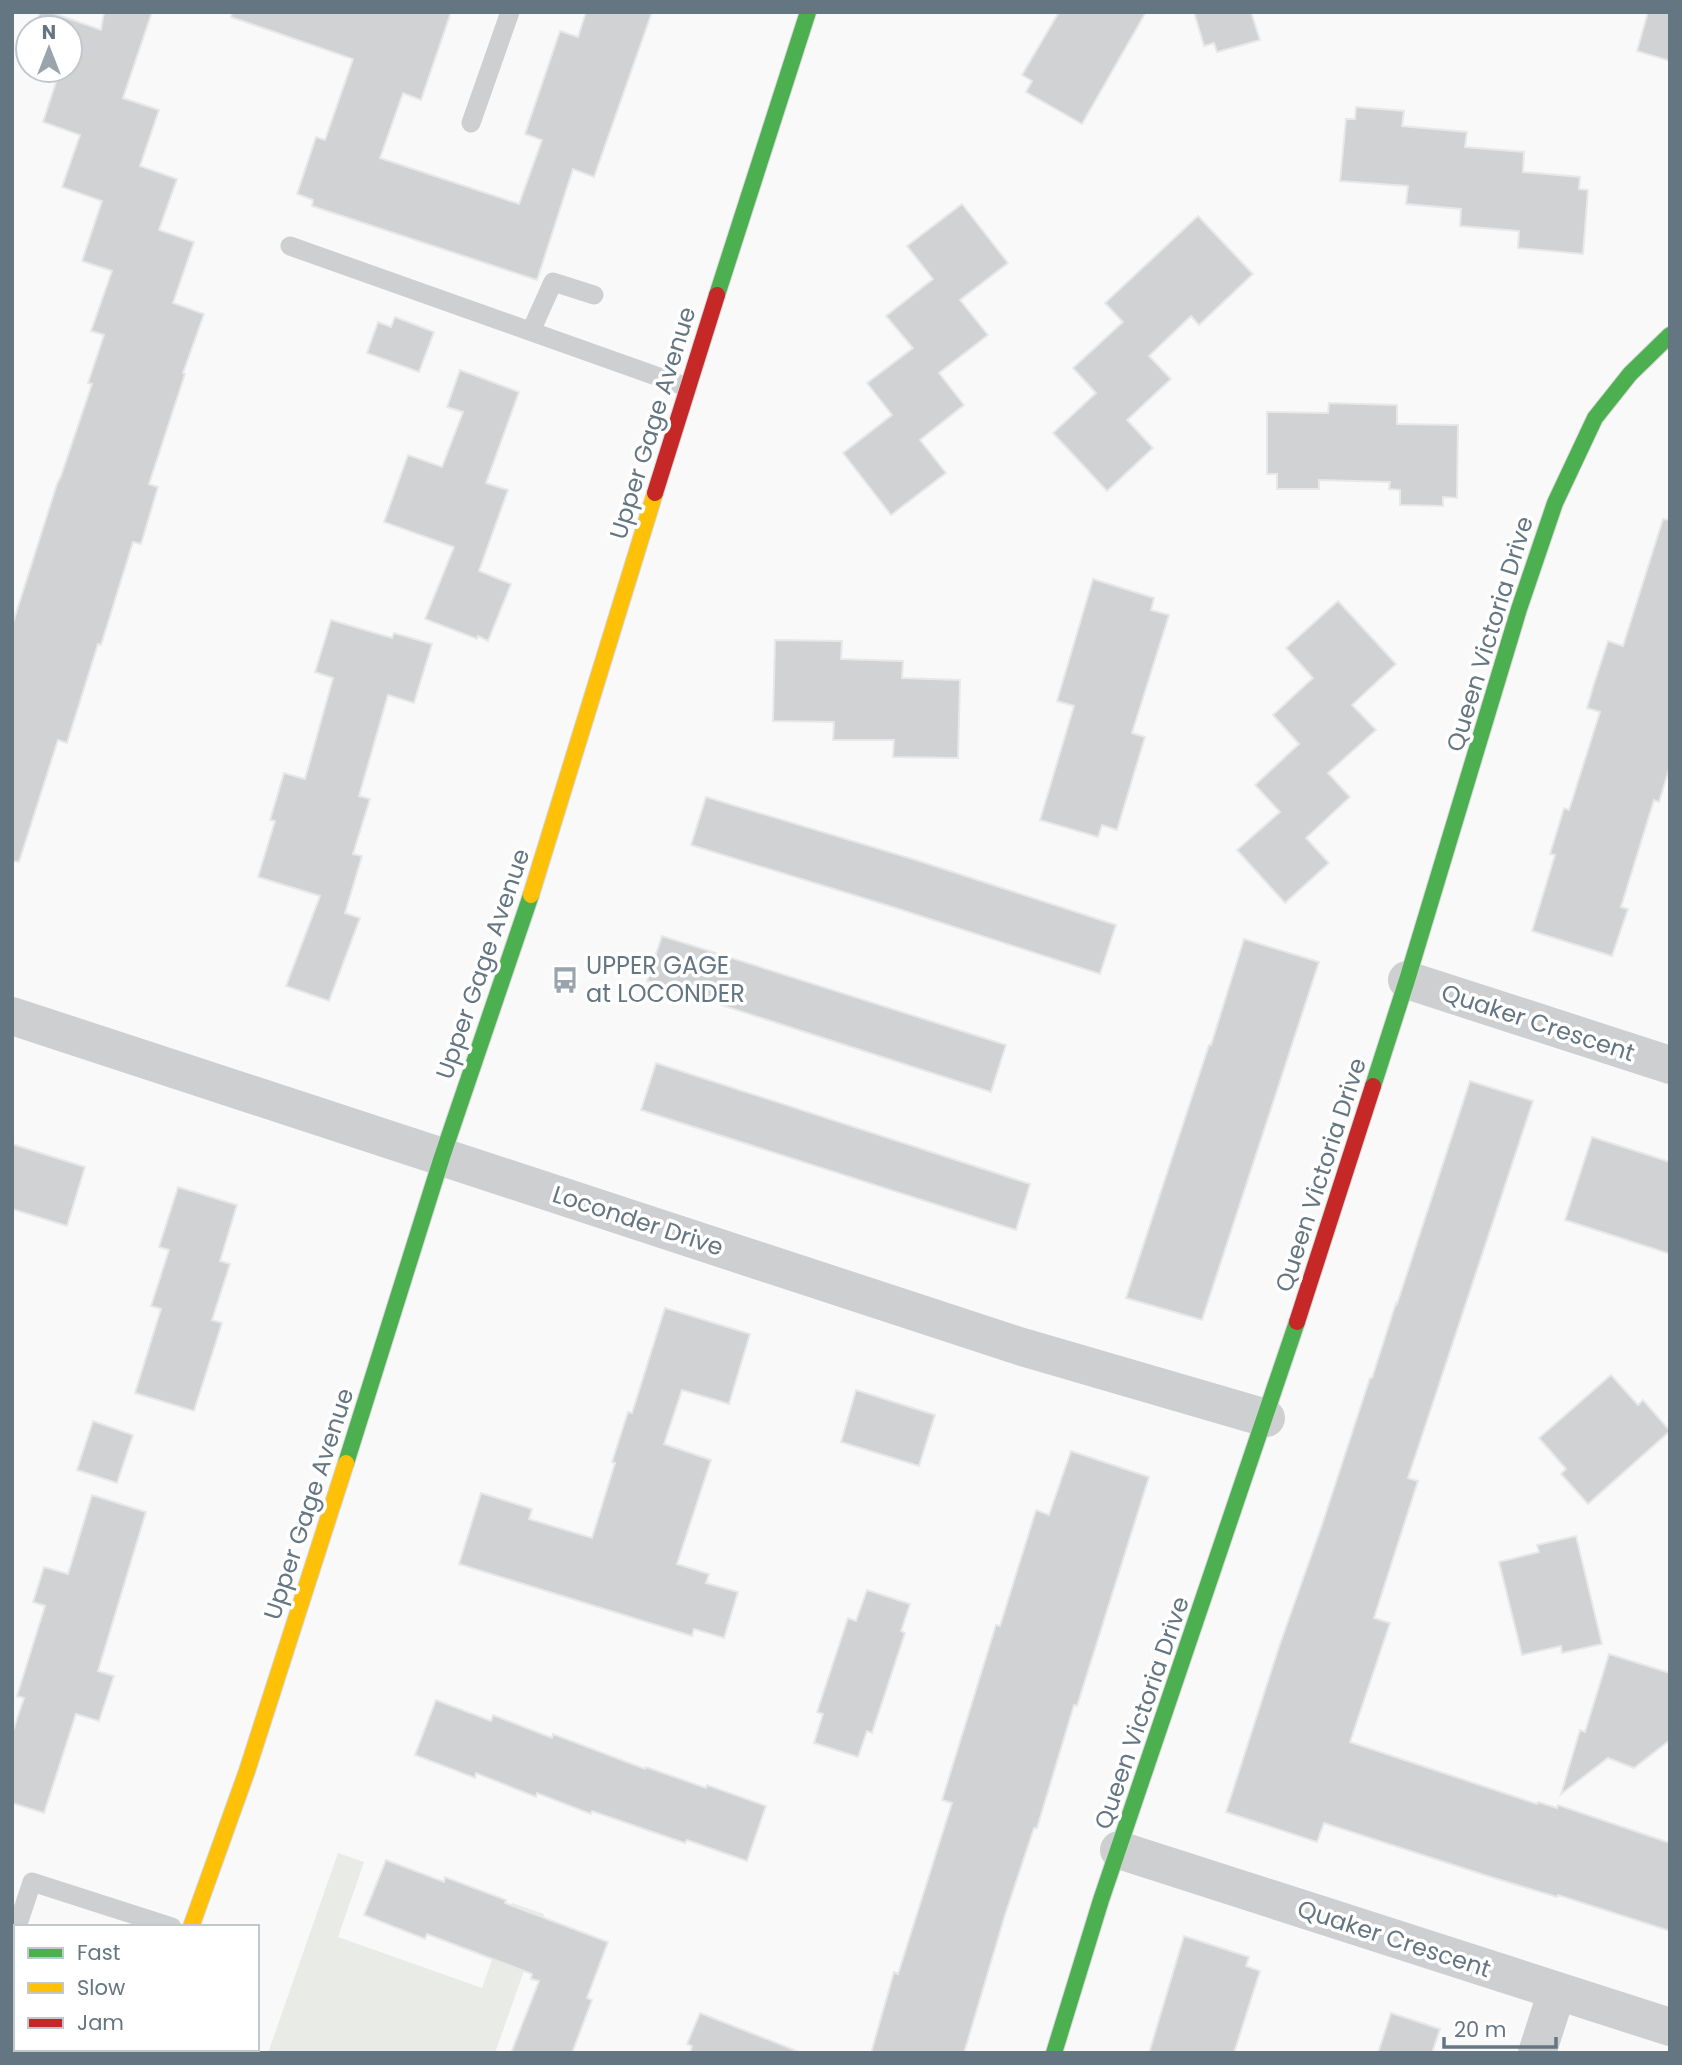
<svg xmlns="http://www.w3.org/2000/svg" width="1682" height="2065" font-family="Poppins,sans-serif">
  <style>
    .green { fill: #e8ebe6 }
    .building { fill: #d0d2d3; stroke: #e8e8e8; stroke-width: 2 }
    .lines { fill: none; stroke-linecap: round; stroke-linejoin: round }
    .fast-casing { stroke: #d5d6d7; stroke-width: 18 }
    .slow-casing { stroke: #d5d6d7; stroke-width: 18 }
    .jam-casing { stroke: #d5d6d7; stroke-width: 18 }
    .lane { stroke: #cecfd0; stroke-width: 19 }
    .street { stroke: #cecfd0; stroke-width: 38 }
    .fast { stroke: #4caf50; stroke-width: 16 }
    .slow { stroke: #ffc107; stroke-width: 16 }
    .jam { stroke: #c62828; stroke-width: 16 }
    .labels { text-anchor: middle; stroke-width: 7; stroke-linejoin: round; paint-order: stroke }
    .street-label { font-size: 24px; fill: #657683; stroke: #fff }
    .poi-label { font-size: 24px; fill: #657683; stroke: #fff; text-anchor: start }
  </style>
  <rect width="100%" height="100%" fill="#f9f9f9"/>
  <!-- green -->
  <path class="green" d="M 338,1853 L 364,1862 L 338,1937 L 482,1988 L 512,1903 L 544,1914 L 495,2053 L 268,2053 Z"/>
  <!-- building -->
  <path class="building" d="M 40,12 L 50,12 L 101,30 L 104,12 L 152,12 L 123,98 L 159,110 L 140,166 L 177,179 L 159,230 L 194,242 L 173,303 L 204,314 L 183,373 L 185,374 L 149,484 L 158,487 L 141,544 L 133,542 L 101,645 L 98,644 L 67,743 L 58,740 L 19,862 L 12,861 L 12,626 L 57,484 L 61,476 L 92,384 L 88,383 L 104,335 L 91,331 L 112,271 L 82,261 L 102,201 L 62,187 L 80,135 L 43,122 L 60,70 L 70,70 L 70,28 L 34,28 Z
    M 232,12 L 451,12 L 421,100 L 403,93 L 380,158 L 519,204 L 542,140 L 525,134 L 560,31 L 578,37 L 586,12 L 652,12 L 594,177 L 573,169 L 537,280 L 312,206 L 313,200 L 297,194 L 316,137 L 325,140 L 353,59 L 231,17 Z
    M 1059,12 L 1146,12 L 1082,124 L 1026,92 L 1032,81 L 1022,75 Z
    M 1194,12 L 1251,12 L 1260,40 L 1217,52 L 1214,43 L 1204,46 Z
    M 1648,12 L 1670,12 L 1670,61 L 1637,51 Z
    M 1356,107 L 1404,111 L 1402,126 L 1467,132 L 1465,147 L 1524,152 L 1523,172 L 1580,177 L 1579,189 L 1588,190 L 1583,254 L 1518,248 L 1519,231 L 1460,226 L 1461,209 L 1406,204 L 1408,186 L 1340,181 L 1346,119 L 1355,119 Z
    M 962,204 L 1008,263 L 960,300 L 988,335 L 939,373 L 964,405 L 920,440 L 946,473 L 891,515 L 843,453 L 892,415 L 867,383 L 913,348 L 886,316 L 933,279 L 907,246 Z
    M 1198,216 L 1253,274 L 1199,325 L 1191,316 L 1149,356 L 1171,379 L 1127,420 L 1153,448 L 1107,491 L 1053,433 L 1096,393 L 1073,368 L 1123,322 L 1105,303 Z
    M 395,317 L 434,332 L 419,372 L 367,353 L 378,322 L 391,327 Z
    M 460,370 L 519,392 L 486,483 L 508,490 L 479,571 L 511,584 L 488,641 L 478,636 L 477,639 L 425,619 L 454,547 L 384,522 L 408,455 L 442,467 L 463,412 L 447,407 Z
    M 1329,403 L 1397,405 L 1397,424 L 1458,425 L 1457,498 L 1443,497 L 1443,506 L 1400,505 L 1400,490 L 1389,489 L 1390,482 L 1319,480 L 1319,489 L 1277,489 L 1277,474 L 1267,474 L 1267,412 L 1328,413 Z
    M 1663,519 L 1670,520 L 1670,766 L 1659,802 L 1654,800 L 1621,907 L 1628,909 L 1612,956 L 1532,931 L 1555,855 L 1550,854 L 1564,808 L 1569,810 L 1600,712 L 1587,708 L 1594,684 L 1608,641 L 1623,646 Z
    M 1093,579 L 1154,598 L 1151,610 L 1169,615 L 1132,733 L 1145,737 L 1117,830 L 1102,825 L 1098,837 L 1040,820 L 1074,706 L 1057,701 Z
    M 1338,601 L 1396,664 L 1352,705 L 1376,730 L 1328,773 L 1350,797 L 1306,838 L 1329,863 L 1285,903 L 1237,850 L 1280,812 L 1255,785 L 1299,744 L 1273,715 L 1313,678 L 1286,648 Z
    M 331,620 L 392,638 L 394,633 L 432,644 L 414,703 L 388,695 L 359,796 L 370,799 L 353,854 L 362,856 L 345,913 L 360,918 L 329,1001 L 286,986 L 320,896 L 258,877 L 275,821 L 270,820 L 284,773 L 305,779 L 333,678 L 315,672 Z
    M 775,640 L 842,641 L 841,659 L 903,661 L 902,678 L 960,680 L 958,758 L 893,757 L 894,740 L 833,740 L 834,722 L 773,721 Z
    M 706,797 L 919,861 L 1116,925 L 1100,974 L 896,908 L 691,845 Z
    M 662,936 L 1006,1045 L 991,1092 L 647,981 Z
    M 1244,939 L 1319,962 L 1202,1320 L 1126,1298 L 1209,1045 L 1211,1045 Z
    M 656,1063 L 1030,1184 L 1016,1230 L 641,1110 Z
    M 1470,1081 L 1533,1101 L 1408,1478 L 1418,1481 L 1374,1618 L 1390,1623 L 1350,1742 L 1537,1804 L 1538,1802 L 1557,1808 L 1558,1805 L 1670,1843 L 1670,1931 L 1558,1895 L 1557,1897 L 1491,1877 L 1324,1823 L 1317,1842 L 1226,1812 L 1279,1647 L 1322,1525 L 1370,1378 L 1372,1378 L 1396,1303 L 1397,1304 Z
    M 1592,1137 L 1670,1162 L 1670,1254 L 1565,1220 Z
    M 12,1144 L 85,1167 L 67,1226 L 12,1209 Z
    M 178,1187 L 237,1205 L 220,1261 L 230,1264 L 212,1320 L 222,1323 L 194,1411 L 135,1393 L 161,1309 L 151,1306 L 169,1250 L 159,1247 Z
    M 665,1308 L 750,1334 L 729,1404 L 682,1390 L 664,1444 L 711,1460 L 677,1564 L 709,1574 L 706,1583 L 738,1592 L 724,1638 L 694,1629 L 692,1636 L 459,1564 L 481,1493 L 532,1509 L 529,1519 L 592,1538 L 615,1463 L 612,1462 L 628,1412 L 632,1413 Z
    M 1611,1375 L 1638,1405 L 1643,1400 L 1670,1431 L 1588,1504 L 1561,1474 L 1566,1469 L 1539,1438 Z
    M 856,1390 L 935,1415 L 919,1466 L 841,1442 Z
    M 93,1421 L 133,1435 L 117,1483 L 77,1470 Z
    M 1071,1451 L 1149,1477 L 1077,1706 L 1074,1705 L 1037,1828 L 1034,1828 L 1005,1915 L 964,2053 L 871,2053 L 894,1972 L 898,1974 L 952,1803 L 942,1800 L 996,1625 L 1000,1626 L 1036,1510 L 1049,1515 Z
    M 92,1495 L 146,1512 L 98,1671 L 114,1676 L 99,1721 L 76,1714 L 44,1813 L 12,1803 L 12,1734 L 24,1698 L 17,1696 L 45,1606 L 33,1602 L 44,1567 L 68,1574 Z
    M 1576,1536 L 1602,1644 L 1562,1653 L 1561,1646 L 1522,1655 L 1499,1562 L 1539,1552 L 1537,1545 Z
    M 867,1590 L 910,1604 L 901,1631 L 905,1633 L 872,1733 L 867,1731 L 858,1757 L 814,1743 L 823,1714 L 817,1712 L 848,1618 L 856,1621 Z
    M 1609,1654 L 1670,1673 L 1670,1740 L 1634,1768 L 1608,1758 L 1561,1794 L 1580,1730 L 1585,1732 Z
    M 436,1700 L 491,1721 L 493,1715 L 552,1738 L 553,1734 L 645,1769 L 646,1767 L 706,1788 L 707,1785 L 766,1806 L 747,1861 L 687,1840 L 685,1843 L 592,1811 L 591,1814 L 537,1793 L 536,1797 L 476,1773 L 475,1778 L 415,1755 Z
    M 386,1860 L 444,1882 L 445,1877 L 506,1900 L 505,1903 L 608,1942 L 587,1998 L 592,2000 L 572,2053 L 511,2053 L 539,1981 L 531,1979 L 532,1974 L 427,1934 L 425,1939 L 364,1915 Z
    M 1184,1936 L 1249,1957 L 1246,1966 L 1260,1971 L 1234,2053 L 1149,2053 Z
    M 700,2013 L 797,2051 L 796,2053 L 690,2053 L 692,2046 L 687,2044 Z
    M 1391,2013 L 1440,2029 L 1432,2053 L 1378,2053 Z"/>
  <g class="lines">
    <defs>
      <path id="fast" d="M 717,295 L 808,12
        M 1373,1086 L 1407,980 L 1519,609 L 1555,503 L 1595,418 L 1630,374 L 1670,335
        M 346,1463 L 442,1157 L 531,895
        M 152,2053 L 153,2049
        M 1054,2053 L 1101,1900 L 1297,1322"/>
      <path id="slow" d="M 531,895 L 655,493
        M 191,1927 L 247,1771 L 346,1463"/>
      <path id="jam" d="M 655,493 L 717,295
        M 1297,1322 L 1373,1086"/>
    </defs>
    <!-- fast casing -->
    <use href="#fast" class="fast-casing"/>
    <!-- slow casing -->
    <use href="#slow" class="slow-casing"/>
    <!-- jam casing -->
    <use href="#jam" class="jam-casing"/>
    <!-- lane -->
    <path class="lane" d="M 471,123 L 510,12
      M 290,246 L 687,387
      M 531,331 L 553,282 L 594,295
      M 17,1927 L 32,1882 L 172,1927"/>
    <!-- street -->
    <path class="street" d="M 1407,980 L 1670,1065
      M 12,1016 L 1019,1346 L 1266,1418
      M 1119,1850 L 1670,2027
      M 1537,2053 L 1557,1991"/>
    <!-- fast -->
    <use href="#fast" class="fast"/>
    <!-- slow -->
    <use href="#slow" class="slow"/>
    <!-- jam -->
    <use href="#jam" class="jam"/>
  </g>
  <!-- icons -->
  <defs>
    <symbol id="bus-bare" viewBox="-9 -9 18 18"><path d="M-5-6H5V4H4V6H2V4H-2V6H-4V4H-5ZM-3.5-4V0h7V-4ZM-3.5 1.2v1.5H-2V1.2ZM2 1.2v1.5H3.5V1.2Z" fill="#99a4ac" stroke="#fff" stroke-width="2.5" paint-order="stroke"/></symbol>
  </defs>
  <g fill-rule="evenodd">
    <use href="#bus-bare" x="546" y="961" width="38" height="38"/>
  </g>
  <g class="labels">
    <!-- street labels -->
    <g class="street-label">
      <text transform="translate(653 423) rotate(-73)" y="8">Upper Gage Avenue</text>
      <text transform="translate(1490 634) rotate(-73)" y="8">Queen Victoria Drive</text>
      <text transform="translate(483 964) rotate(-71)" y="8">Upper Gage Avenue</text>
      <text transform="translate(1538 1023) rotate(18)" y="8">Quaker Crescent</text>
      <text transform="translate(1321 1175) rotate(-72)" y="8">Queen Victoria Drive</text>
      <text transform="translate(638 1221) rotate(18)" y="8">Loconder Drive</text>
      <text transform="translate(309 1504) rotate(-72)" y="8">Upper Gage Avenue</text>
      <text transform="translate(1142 1713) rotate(-71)" y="8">Queen Victoria Drive</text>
      <text transform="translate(1394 1939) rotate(18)" y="8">Quaker Crescent</text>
    </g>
    <!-- poi labels -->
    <g class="poi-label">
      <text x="586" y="974">UPPER GAGE<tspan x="586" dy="28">at LOCONDER</tspan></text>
    </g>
  </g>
  <!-- border -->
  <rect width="1682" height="2065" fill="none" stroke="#657683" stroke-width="28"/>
  <!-- legend -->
  <rect x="14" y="1925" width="245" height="126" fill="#ffffff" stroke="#c1c8cd" stroke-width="2"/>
  <rect x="28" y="1948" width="35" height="10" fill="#4caf50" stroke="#c1c8cd" stroke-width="2"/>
  <text x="77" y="1960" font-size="21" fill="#657683">Fast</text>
  <rect x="28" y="1983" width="35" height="10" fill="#ffc107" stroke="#c1c8cd" stroke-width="2"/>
  <text x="77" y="1995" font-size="21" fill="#657683">Slow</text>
  <rect x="28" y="2018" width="35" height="10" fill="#c62828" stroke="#c1c8cd" stroke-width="2"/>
  <text x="77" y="2030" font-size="21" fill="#657683">Jam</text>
  <!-- north arrow -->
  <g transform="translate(49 49)"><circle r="33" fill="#ffffff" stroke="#c1c8cd" stroke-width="2"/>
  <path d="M0-5L12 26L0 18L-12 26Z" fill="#99a4ac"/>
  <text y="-10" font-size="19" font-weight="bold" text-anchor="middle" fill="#657683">N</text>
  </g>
  <!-- scale -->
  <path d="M1444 2037v10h112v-10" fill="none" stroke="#657683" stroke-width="3.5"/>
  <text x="1454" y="2037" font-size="21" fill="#657683" stroke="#ffffff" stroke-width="5" paint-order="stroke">20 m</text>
</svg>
